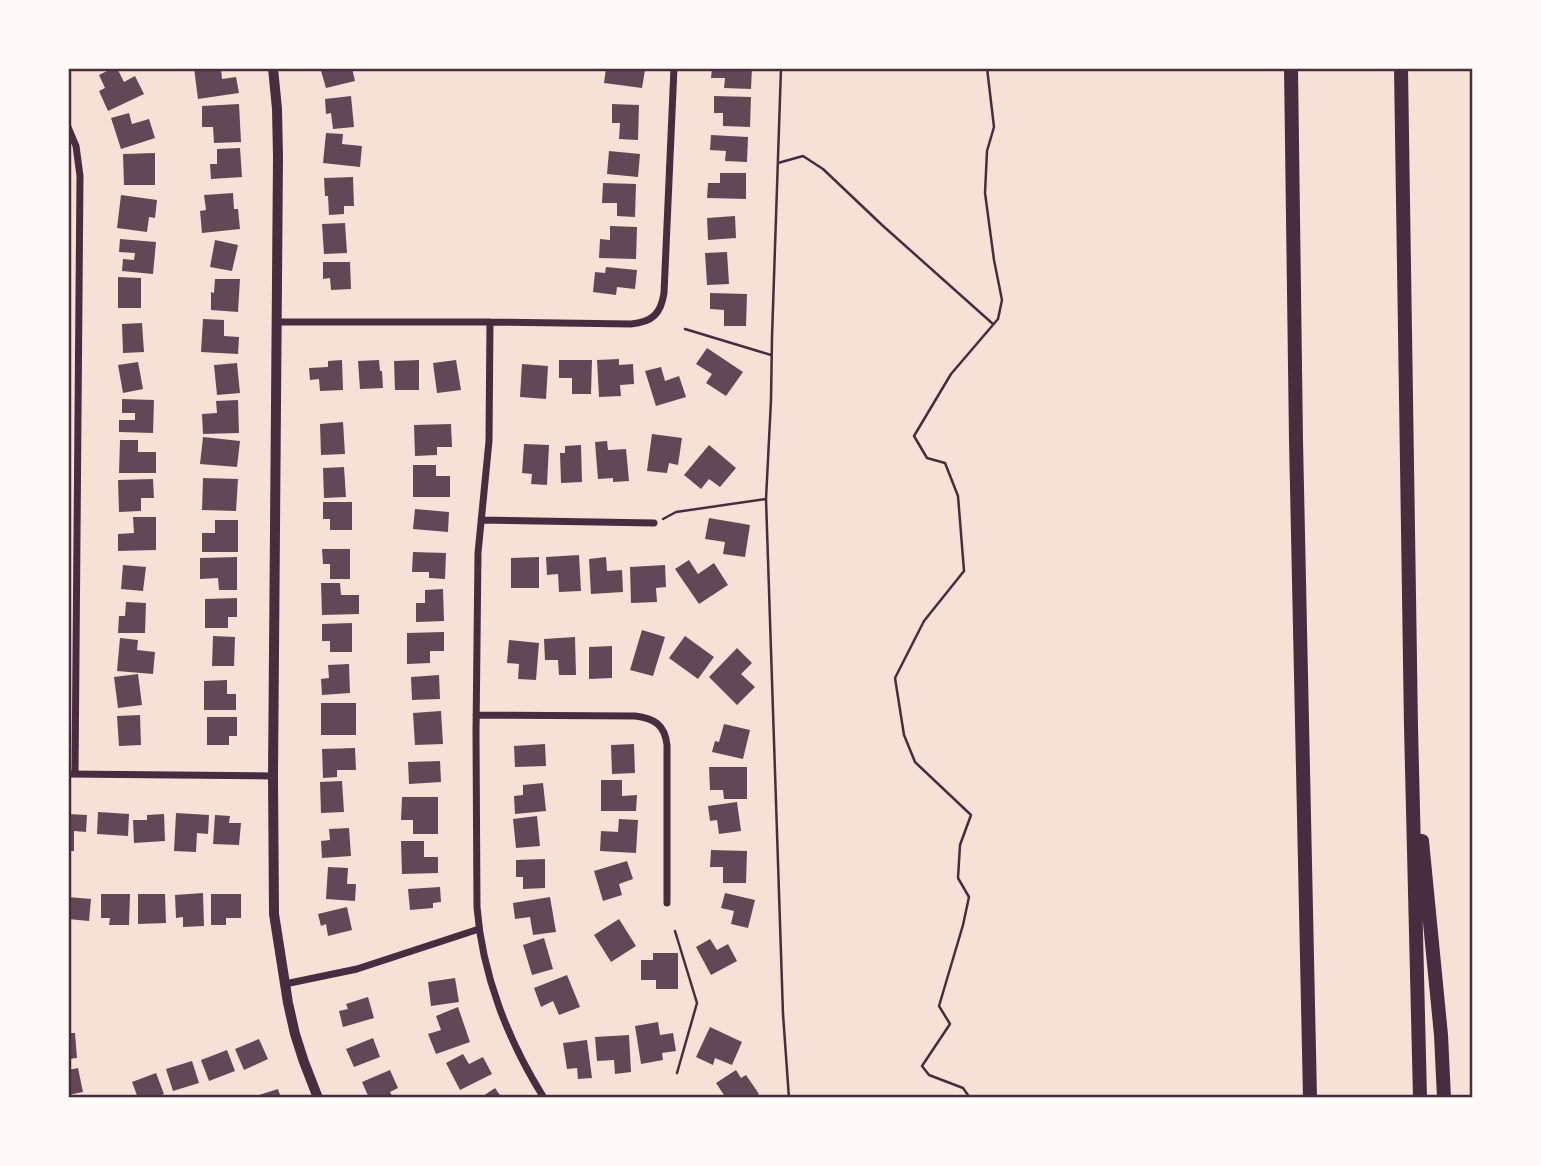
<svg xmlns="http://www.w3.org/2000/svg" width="1541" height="1166" font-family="'PT Sans',sans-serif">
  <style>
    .building { fill: #644757 }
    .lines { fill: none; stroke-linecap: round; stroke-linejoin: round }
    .path { stroke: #4a2c40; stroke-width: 2.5 }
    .minor { stroke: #4a2c40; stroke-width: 7 }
    .tertiary { stroke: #4a2c40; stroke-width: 10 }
    .motorway { stroke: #4a2c40; stroke-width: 14 }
    .neatline { fill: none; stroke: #4a2c40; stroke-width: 2.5 }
  </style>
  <rect width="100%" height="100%" fill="#f7e1d7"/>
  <!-- building -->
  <path class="building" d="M 113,68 L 117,68 L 124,82 L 135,76 L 144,94 L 108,111 L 99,91 L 105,88 L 99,75 Z
    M 194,68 L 221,68 L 222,79 L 236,77 L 239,93 L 198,99 Z
    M 332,68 L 352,68 L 355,81 L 326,88 L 321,71 Z
    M 606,68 L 628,68 L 645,70 L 642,88 L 604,83 Z
    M 712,68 L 752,68 L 751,89 L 724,88 L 725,78 L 711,78 Z
    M 351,96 L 354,127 L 333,129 L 331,113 L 326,114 L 325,99 Z
    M 714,96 L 751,97 L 750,127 L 723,126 L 723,113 L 714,113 Z
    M 239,104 L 241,142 L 214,143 L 213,127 L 202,127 L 202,106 Z
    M 612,104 L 639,105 L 638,140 L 619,139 L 620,123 L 612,123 Z
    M 129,113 L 132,124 L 149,119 L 155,138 L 121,149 L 111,118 Z
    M 326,133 L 343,134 L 342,144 L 362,146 L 360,167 L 323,163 Z
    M 711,135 L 748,137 L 747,162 L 725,161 L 726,151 L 710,150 Z
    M 240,148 L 242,177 L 211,179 L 210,164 L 217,164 L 217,149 Z
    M 609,151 L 640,154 L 638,177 L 607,174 Z
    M 155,153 L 155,185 L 124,185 L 123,154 Z
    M 720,173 L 746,173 L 746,199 L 707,198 L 708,183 L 720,183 Z
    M 353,177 L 354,206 L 344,206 L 344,214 L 329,215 L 328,196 L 325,196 L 324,178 Z
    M 603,183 L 636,184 L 635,217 L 617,216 L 617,203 L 602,203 Z
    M 233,193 L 234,209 L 238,209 L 240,229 L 202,233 L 200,211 L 206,210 L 204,195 Z
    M 121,195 L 157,200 L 155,218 L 149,217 L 147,232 L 117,228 Z
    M 735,216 L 736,238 L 708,240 L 707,218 Z
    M 345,223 L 347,253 L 324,254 L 322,224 Z
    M 610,226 L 637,227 L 636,259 L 599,258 L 600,239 L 610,240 Z
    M 120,239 L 156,242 L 153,274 L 122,271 L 123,259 L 134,260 L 135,253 L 119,252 Z
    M 215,240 L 238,245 L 232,271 L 210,267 Z
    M 727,252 L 729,284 L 707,285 L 705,253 Z
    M 323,262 L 350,262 L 351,289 L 331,290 L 330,278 L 323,279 Z
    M 606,267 L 637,270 L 635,289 L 617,287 L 616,295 L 593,292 L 595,272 L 605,273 Z
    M 118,277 L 141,278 L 141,308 L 118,308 Z
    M 215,279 L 240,279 L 238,312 L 211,310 L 211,292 L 214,293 Z
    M 710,293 L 747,294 L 746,326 L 724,326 L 724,310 L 710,309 Z
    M 203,319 L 224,320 L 224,336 L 239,337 L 238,354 L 201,352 Z
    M 142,323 L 144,352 L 123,353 L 122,324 Z
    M 707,348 L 743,372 L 726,396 L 706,383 L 712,374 L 696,364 Z
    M 619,359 L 619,365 L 633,364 L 634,384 L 620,385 L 621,396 L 599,397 L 597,360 Z
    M 342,360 L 343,390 L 320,391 L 319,379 L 310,380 L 309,368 L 328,367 L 328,361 Z
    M 379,360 L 380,371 L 382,371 L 383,388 L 360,389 L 358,361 Z
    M 419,360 L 419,390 L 395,390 L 394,361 Z
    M 456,360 L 461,390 L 437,393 L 433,363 Z
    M 559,360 L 592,360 L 591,394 L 572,394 L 572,378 L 559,378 Z
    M 138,362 L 143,389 L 123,393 L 118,365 Z
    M 237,363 L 240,393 L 217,395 L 214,365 Z
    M 522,364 L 548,366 L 546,399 L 520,397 Z
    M 661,367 L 665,381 L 679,376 L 686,397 L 656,406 L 645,371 Z
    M 122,399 L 154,400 L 153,433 L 119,432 L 119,420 L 135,420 L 135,413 L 122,413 Z
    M 238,400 L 239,433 L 203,434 L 202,414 L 217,413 L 216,401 Z
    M 343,422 L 345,454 L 321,455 L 320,424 Z
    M 451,424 L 452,447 L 437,447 L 437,455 L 415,456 L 414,425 Z
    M 652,434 L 682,438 L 678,465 L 669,463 L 667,473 L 647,471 Z
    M 203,437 L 240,441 L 237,467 L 200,464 Z
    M 120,440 L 138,440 L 138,452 L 156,452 L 156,473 L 119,473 Z
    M 607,441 L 608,450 L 626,449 L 629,481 L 613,482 L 613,478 L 598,479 L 595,442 Z
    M 524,444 L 549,445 L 547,485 L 531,484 L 532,474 L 522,473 Z
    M 581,445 L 582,482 L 561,483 L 560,453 L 565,453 L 565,446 Z
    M 709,445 L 736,468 L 720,487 L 709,479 L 701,489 L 684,475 Z
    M 413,465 L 436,465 L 436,476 L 450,476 L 450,497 L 413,497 Z
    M 344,467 L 346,497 L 324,498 L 323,468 Z
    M 203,478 L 238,479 L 236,511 L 202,510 Z
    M 153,479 L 154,498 L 141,498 L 141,511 L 119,512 L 118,480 Z
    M 323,502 L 352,502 L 352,530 L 330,530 L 330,519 L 323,519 Z
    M 415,509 L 449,512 L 448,532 L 413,529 Z
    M 133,517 L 156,517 L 156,550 L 118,551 L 118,534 L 134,533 Z
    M 709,518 L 750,525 L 745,557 L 723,554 L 725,542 L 705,539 Z
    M 215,520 L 238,520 L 238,552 L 202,552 L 202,533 L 215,533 Z
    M 322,549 L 350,549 L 350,579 L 330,579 L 330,564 L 323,564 Z
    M 413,552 L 446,553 L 445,579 L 429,578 L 429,572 L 412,572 Z
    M 579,555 L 581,591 L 559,592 L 558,574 L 547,575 L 546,557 Z
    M 237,557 L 237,590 L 219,590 L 218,578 L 200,579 L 200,558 Z
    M 539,557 L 539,588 L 511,588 L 511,558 Z
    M 606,557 L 607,571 L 622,570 L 623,592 L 591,594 L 589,559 Z
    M 689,560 L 698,574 L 714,563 L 728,585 L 699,604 L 675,569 Z
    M 123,565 L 146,567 L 143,591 L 121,589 Z
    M 665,565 L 666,587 L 656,588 L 657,602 L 631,603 L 630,567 Z
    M 321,583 L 340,583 L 341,595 L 359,595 L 359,614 L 322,615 Z
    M 443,589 L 444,621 L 416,622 L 416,603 L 425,603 L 425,590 Z
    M 237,598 L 237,617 L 228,617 L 228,628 L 205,628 L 205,599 Z
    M 126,602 L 146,603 L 145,633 L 118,633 L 119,616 L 125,616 Z
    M 352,623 L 352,652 L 330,652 L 330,641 L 322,641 L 322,624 Z
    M 642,630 L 665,637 L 653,676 L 630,670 Z
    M 444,632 L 444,651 L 430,651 L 430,663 L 407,664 L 407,633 Z
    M 213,636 L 235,637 L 234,666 L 212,666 Z
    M 685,636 L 714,657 L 698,679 L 669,658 Z
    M 575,637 L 576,675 L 559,675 L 558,660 L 545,660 L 544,639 Z
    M 120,638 L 138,640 L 137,650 L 155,652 L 153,674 L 117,671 Z
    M 509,640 L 539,643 L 536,680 L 518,679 L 519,664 L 507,663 Z
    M 612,646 L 612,678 L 589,679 L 589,647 Z
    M 737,648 L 752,663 L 741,674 L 755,687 L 737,705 L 709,677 Z
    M 349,664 L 350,693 L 322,695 L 321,679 L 329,678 L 328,665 Z
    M 138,674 L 142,705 L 118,708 L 114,677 Z
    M 439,675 L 440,699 L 412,700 L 411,677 Z
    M 227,680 L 227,694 L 236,694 L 236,710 L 204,710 L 204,681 Z
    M 321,703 L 356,703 L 356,735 L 321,735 Z
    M 441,711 L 443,744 L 415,745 L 413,713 Z
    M 140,715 L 141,745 L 119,746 L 117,716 Z
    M 207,717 L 237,717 L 237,736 L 229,736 L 229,745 L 207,745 Z
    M 724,724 L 750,730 L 743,759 L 712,752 L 715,741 L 719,742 Z
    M 545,744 L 546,766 L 515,767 L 514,746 Z
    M 634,744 L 635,773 L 612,774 L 611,745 Z
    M 355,748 L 356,770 L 337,770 L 337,777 L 323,778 L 322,749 Z
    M 440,761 L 441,782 L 409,784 L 408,762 Z
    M 709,767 L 747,767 L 747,799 L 724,799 L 723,790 L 710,790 Z
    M 601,780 L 622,780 L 622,796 L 637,795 L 636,811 L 601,811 Z
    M 342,781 L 344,812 L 321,813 L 320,782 Z
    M 543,783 L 546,811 L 515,814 L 514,796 L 523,795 L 523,785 Z
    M 402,797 L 438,797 L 438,834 L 413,834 L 413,820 L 401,820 Z
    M 737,802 L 741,831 L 719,834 L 717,820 L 710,821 L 708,806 Z
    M 98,812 L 129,814 L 128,836 L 97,834 Z
    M 176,813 L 209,815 L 208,834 L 197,833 L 196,852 L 174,851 Z
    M 68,814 L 87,815 L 86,832 L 74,831 L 74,851 L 68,851 Z
    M 164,814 L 165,841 L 134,843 L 133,820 L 147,820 L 147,815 Z
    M 215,815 L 230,816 L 229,823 L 241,823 L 239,845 L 213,844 Z
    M 537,816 L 540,846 L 516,848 L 513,819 Z
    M 619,819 L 638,820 L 636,853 L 600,851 L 601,831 L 618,832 Z
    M 349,828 L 351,856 L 322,858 L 321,841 L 330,840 L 329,829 Z
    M 401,841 L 424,841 L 424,857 L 438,857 L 438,873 L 402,874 Z
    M 711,850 L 747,851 L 746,883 L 723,883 L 723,867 L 710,867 Z
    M 545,859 L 545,888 L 523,889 L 523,877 L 516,877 L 516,860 Z
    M 627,861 L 633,879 L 619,884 L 622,895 L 603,901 L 594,871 Z
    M 328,867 L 348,868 L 347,884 L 356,884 L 355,901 L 326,899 Z
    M 440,887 L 441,902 L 433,903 L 433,908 L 410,910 L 408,889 Z
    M 203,893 L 204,926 L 183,927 L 183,917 L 176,918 L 175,895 Z
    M 725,893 L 755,900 L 748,928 L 731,924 L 734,911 L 721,908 Z
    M 101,894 L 130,894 L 129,925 L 109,925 L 110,918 L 101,918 Z
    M 138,894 L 165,894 L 166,923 L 138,924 Z
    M 211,894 L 241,894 L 241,918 L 226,918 L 226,925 L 211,925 Z
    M 68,897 L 91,899 L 89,921 L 68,919 Z
    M 550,897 L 556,932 L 533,935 L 530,917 L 515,919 L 513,903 Z
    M 347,907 L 352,930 L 328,936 L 326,924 L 321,926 L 318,914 Z
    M 619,919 L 636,946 L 611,962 L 594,935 Z
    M 544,938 L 553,969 L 532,975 L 523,945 Z
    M 710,939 L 717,950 L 728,944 L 737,961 L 711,975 L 696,947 Z
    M 653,953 L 678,953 L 678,989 L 656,989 L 656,980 L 641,980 L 641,960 L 653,960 Z
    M 567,975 L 580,1007 L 559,1015 L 553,1001 L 541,1007 L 534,988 Z
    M 455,978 L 459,1002 L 431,1006 L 428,982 Z
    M 368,997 L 374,1018 L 343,1027 L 339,1011 L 348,1009 L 346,1004 Z
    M 458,1007 L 470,1042 L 436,1054 L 428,1034 L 441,1030 L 436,1016 Z
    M 658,1022 L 660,1035 L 673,1033 L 676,1051 L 662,1053 L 663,1060 L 641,1064 L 635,1026 Z
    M 710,1027 L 742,1042 L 732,1065 L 715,1058 L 713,1065 L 696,1057 Z
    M 68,1033 L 75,1033 L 77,1058 L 68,1059 Z
    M 629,1035 L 631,1072 L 615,1074 L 614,1060 L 597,1061 L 595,1037 Z
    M 373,1038 L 380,1057 L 354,1067 L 346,1049 Z
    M 259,1039 L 268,1059 L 244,1070 L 235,1049 Z
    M 587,1040 L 592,1078 L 578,1079 L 577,1068 L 567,1069 L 563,1043 Z
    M 227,1050 L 235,1071 L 209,1081 L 201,1060 Z
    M 463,1054 L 469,1064 L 483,1057 L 492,1074 L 460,1090 L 446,1063 Z
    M 192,1061 L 199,1083 L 173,1091 L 166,1069 Z
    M 78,1068 L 83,1092 L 68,1095 L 68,1070 Z
    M 390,1070 L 398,1088 L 390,1092 L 393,1098 L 369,1098 L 362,1082 Z
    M 736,1070 L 741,1078 L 746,1075 L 759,1094 L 753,1098 L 726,1098 L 716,1083 Z
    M 156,1073 L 164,1094 L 154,1098 L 138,1098 L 132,1082 Z
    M 495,1088 L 502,1098 L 480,1098 Z
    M 278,1089 L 281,1098 L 260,1098 L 259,1095 Z"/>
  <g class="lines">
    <!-- path -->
    <path class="path" d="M 781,68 L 772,337 L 771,400 L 766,499 L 783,1014 L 789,1098
      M 778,163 L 803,156 L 823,169 L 882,225 L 993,324
      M 685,329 L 771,355
      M 663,519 L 676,512 L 766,499
      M 675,931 L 697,1003 L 677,1073
      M 970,1098 L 963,1088 L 929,1075 L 922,1066 L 950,1024 L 939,1006 L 963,925 L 969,897 L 958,878 L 960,845 L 971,815 L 915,762 L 904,735 L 895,678 L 924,621 L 964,571 L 958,496 L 945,463 L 927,458 L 914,436 L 951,374 L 998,319 L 1002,300 L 994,260 L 985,193 L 987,151 L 994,127 L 987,68"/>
    <!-- minor -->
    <path class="minor" d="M 68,127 L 76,146 L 80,176 L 75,774
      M 276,322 L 490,322 L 631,324 C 652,322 661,314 664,293 L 674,68
      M 490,322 L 489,441 L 478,553 L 476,733 L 477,907 C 482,974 508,1041 544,1098
      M 481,520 L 654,523
      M 476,715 L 635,716 C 654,718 665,725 667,745 L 667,903
      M 68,774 L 273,776
      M 285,984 L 357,969 L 479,929"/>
    <!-- tertiary -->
    <path class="tertiary" d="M 273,68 L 277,109 L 278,157 L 273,776 L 274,914 L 288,1003 L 295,1034 L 304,1062 L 318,1098"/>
    <!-- motorway -->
    <path class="motorway" d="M 1291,68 L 1296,440 L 1310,1098
      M 1401,68 L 1411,727 L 1420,1098
      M 1422,841 L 1441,1035 L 1444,1098"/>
  </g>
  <!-- border -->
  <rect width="1541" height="1166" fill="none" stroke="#fffaf5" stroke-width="140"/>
  <rect x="70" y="70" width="1401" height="1026" class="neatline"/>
</svg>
